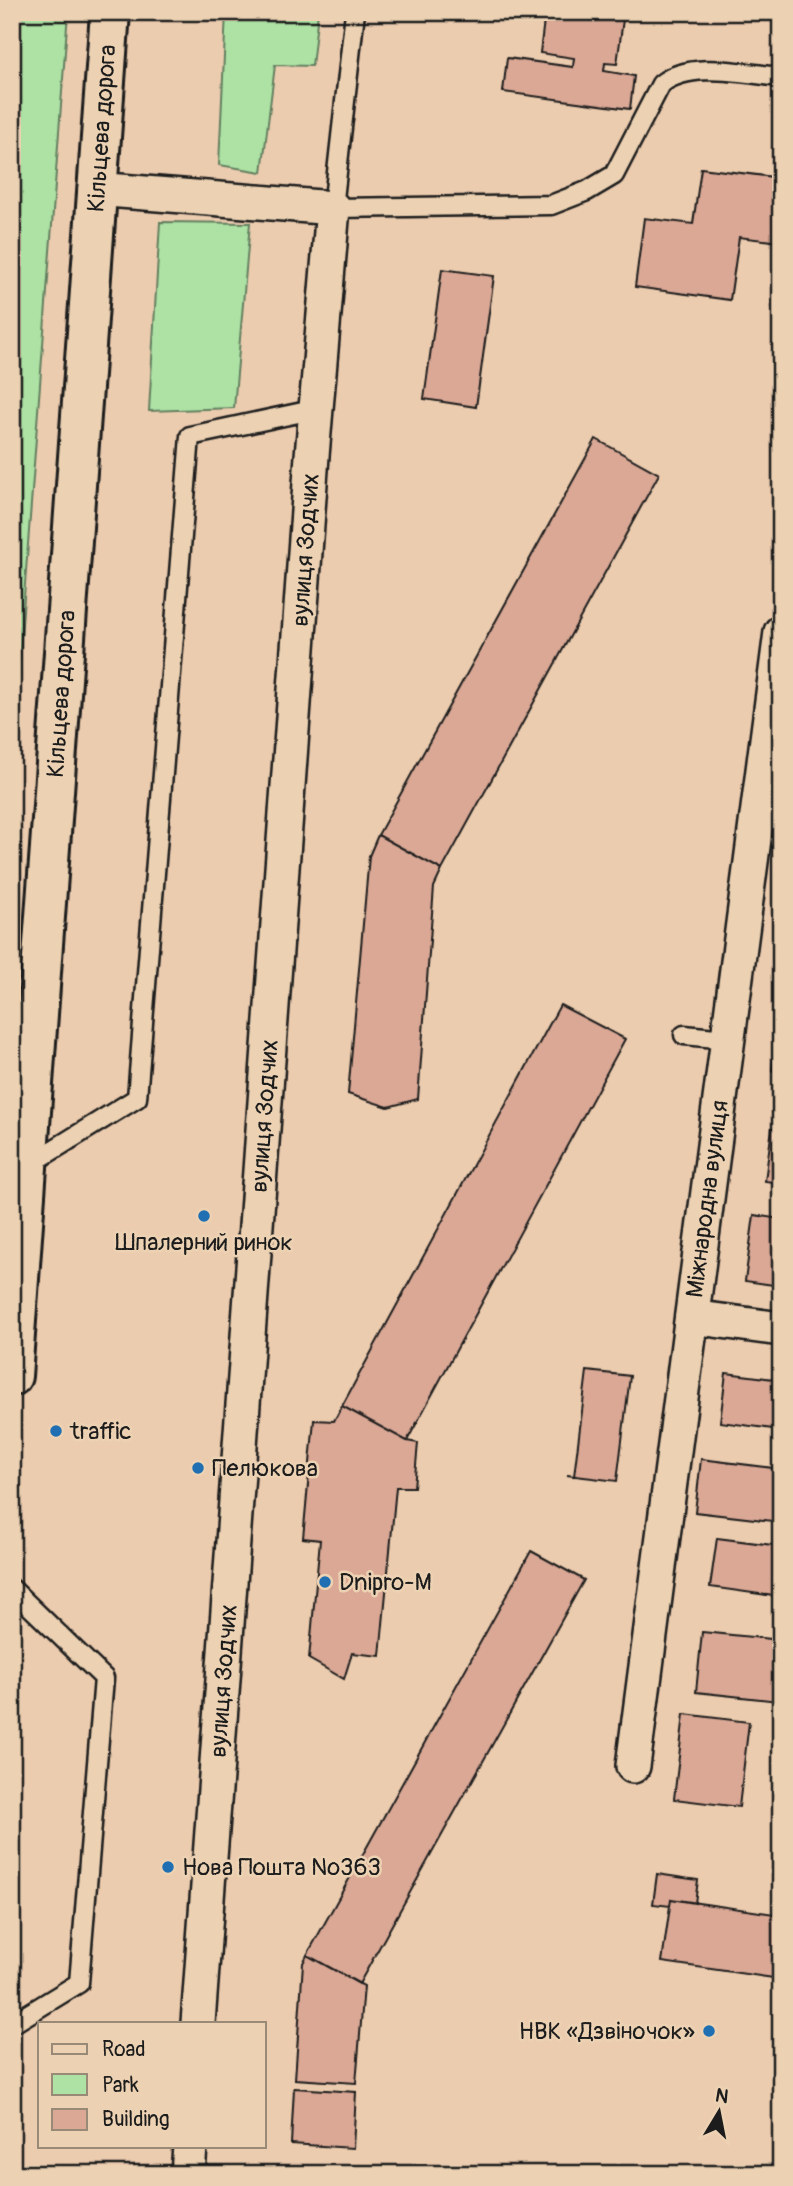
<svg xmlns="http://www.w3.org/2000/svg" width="793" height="2186" font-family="Pangolin,sans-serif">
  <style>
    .green { fill: #ade2a4; stroke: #647f60; stroke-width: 2 }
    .building { fill: #daa895; stroke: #1c1c1c; stroke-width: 2 }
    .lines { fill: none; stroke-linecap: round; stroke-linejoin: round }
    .lane-casing { stroke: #1c1c1c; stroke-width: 23 }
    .street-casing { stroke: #1c1c1c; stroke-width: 38 }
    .highway-casing { stroke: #1c1c1c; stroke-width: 44 }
    .lane { stroke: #ecd2b3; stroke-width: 18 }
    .street { stroke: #ecd2b3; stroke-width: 33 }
    .highway { stroke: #ecd2b3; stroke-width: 38 }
    .poi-dot { fill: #1f6fb2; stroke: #ecd2b3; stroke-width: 2.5 }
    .labels { text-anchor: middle; stroke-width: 5; stroke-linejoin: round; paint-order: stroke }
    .street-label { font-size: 24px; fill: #1c1c1c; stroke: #ecd2b3 }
    .poi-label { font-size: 24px; fill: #1c1c1c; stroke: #ecd2b3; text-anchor: start }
  </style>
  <rect width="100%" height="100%" fill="#ecccaf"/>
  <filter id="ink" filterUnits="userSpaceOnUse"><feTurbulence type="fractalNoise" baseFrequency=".0143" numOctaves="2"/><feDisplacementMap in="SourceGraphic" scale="14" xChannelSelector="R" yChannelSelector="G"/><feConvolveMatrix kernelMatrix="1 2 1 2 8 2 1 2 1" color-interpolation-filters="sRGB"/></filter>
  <g filter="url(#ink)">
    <!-- green -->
    <path class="green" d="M 12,12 L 68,12 L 12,757 Z
      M 226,12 L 318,12 L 312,66 L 275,65 L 262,172 L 219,165 Z
      M 160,222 L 250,223 L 234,408 L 149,411 Z"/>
    <!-- building -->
    <path class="building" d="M 545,12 L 624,12 L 617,64 L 605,63 L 604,71 L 634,76 L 630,109 L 503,92 L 507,58 L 573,67 L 574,58 L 540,53 Z
      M 701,168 L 781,178 L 781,242 L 739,237 L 730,300 L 635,287 L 644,218 L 693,224 Z
      M 442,269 L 494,276 L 476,407 L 424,399 Z
      M 596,439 L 659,474 L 442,870 L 378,835 Z
      M 378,835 L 442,870 L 434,887 L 418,1099 L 388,1107 L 348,1094 L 369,856 Z
      M 560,1005 L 625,1039 L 407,1441 L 342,1406 Z
      M 778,1022 L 781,1023 L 781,1072 L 772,1071 Z
      M 772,1128 L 781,1129 L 781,1183 L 765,1181 Z
      M 754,1215 L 781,1219 L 781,1286 L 745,1281 Z
      M 587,1371 L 630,1376 L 617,1481 L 567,1475 L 574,1476 Z
      M 726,1373 L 781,1380 L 781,1430 L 720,1422 Z
      M 342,1406 L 407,1441 L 418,1443 L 414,1487 L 396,1487 L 380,1656 L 352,1653 L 344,1679 L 309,1659 L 320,1540 L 303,1538 L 314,1420 L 334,1421 Z
      M 701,1459 L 781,1469 L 781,1522 L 695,1512 Z
      M 717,1538 L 781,1546 L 774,1596 L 710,1587 Z
      M 531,1551 L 584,1580 L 359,1984 L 307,1955 Z
      M 702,1632 L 781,1640 L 778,1701 L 696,1692 Z
      M 684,1714 L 749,1722 L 739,1807 L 674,1799 Z
      M 657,1874 L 698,1880 L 695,1903 L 671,1899 L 670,1906 L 653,1904 Z
      M 671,1899 L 781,1915 L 781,1979 L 662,1962 Z
      M 307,1955 L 364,1986 L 356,2083 L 295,2079 L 303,1963 Z
      M 294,2088 L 356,2092 L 353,2148 L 291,2144 Z"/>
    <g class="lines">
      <defs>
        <path id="lane" d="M 355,12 L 333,208 L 551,205 L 587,191 L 614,175 L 661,84 C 690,60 746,74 781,77
          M 684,1035 L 727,1039
          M 27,1166 L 137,1098 L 190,436 L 317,409
          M 12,1589 L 104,1678 L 79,1983 L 12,2024"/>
        <g id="street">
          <path d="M 95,189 L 333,208 L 312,456 L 198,2023"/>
          <path d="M 692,1317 L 781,1329"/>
          <path id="s1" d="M 633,1766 L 781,632"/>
          <path d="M 188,2174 L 190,2146"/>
        </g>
        <g id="highway">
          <path id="s2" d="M 12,1376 L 110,12"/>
        </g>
      </defs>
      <!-- lane casing -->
      <use href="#lane" class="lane-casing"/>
      <!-- street casing -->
      <use href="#street" class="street-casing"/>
      <!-- highway casing -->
      <use href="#highway" class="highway-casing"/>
      <!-- lane -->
      <use href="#lane" class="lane"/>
      <!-- street -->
      <use href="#street" class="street"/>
      <!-- highway -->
      <use href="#highway" class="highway"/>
    </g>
  </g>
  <!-- markers -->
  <g class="poi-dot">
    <circle cx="204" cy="1216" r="7"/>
    <circle cx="56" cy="1431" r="7"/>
    <circle cx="198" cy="1468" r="7"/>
    <circle cx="325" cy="1582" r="7"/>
    <circle cx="168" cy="1867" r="7"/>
    <circle cx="709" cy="2031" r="7"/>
  </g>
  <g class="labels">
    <!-- street labels -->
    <g class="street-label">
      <text dy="8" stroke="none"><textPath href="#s2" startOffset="1251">Кільцева дорога</textPath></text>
      <text transform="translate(305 550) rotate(-86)" y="8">вулиця Зодчих</text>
      <text dy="8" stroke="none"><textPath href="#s2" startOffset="684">Кільцева дорога</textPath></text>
      <text transform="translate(264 1116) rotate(-86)" y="8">вулиця Зодчих</text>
      <text dy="8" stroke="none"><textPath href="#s1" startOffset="572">Міжнародна вулиця</textPath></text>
      <text transform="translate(223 1681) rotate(-86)" y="8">вулиця Зодчих</text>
    </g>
    <!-- poi labels -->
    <g class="poi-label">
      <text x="204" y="1250" text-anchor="middle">Шпалерний ринок</text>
      <text x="70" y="1439">traffic</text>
      <text x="212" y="1476">Пелюкова</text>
      <text x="339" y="1590">Dnipro-M</text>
      <text x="182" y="1875">Нова Пошта №363</text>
      <text x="695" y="2039" text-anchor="end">НВК «Дзвіночок»</text>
    </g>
  </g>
  <!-- margin -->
  <rect width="793" height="2186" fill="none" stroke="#ecd2b3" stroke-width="42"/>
  <rect x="21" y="21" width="751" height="2144" fill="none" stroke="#1c1c1c" stroke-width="2.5" filter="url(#ink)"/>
  <!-- legend -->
  <rect x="38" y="2022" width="228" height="126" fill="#ecd2b3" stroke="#998977" stroke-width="2"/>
  <rect x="52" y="2044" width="35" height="10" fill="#ecd2b3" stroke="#998977" stroke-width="2"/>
  <text x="102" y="2056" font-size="21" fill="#1c1c1c">Road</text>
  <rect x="52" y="2074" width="35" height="21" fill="#ade2a4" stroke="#998977" stroke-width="2"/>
  <text x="102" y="2092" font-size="21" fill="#1c1c1c">Park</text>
  <rect x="52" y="2109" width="35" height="21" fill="#daa895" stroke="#998977" stroke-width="2"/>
  <text x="102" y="2126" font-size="21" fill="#1c1c1c">Building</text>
  <!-- north arrow -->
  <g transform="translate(719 2112) rotate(10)" stroke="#ecd2b3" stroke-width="5" paint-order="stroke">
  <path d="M0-5L12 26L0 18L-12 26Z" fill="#1c1c1c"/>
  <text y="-10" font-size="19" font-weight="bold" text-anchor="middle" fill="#1c1c1c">N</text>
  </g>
</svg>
